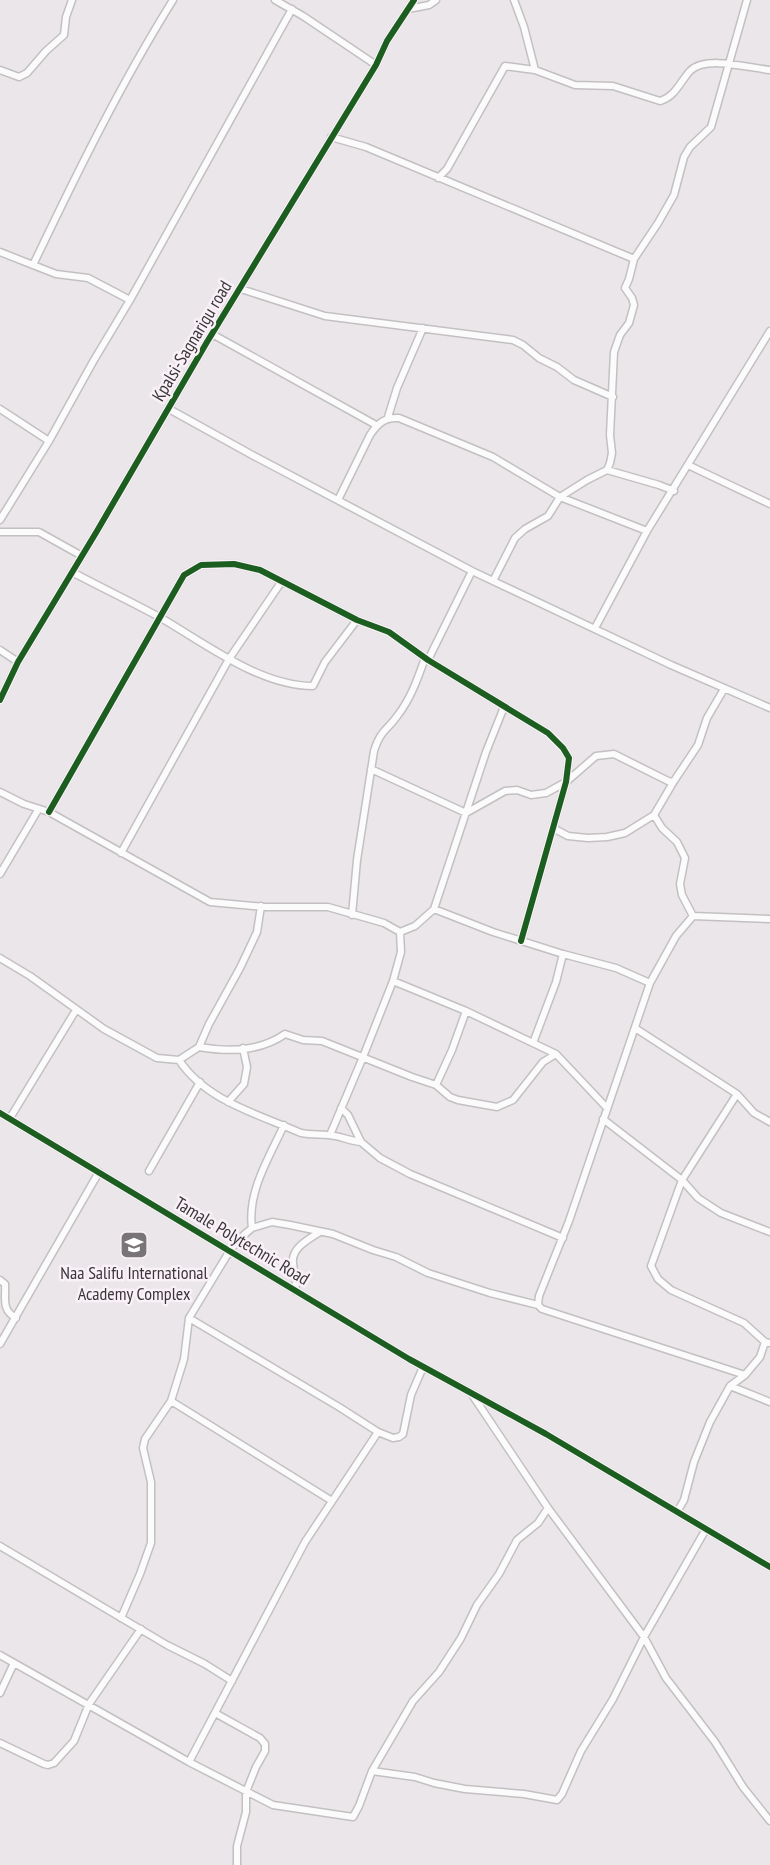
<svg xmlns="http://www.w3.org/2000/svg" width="770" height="1865" font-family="'PT Sans Narrow',sans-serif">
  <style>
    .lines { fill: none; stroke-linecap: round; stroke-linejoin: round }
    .street-casing { stroke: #c3c0c2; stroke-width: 9 }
    .street { stroke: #fcfbfc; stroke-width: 6 }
    .cycleway-casing { stroke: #f9f1f7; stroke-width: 9 }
    .cycleway { stroke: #1b5e20; stroke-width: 6 }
    .labels { text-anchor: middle; stroke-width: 5; stroke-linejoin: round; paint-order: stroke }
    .street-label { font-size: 18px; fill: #3a3739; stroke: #f9f1f7 }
    .poi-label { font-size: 18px; fill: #3a3739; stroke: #f9f1f7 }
  </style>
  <rect width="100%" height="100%" fill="#eae6e9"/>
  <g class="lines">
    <defs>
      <path id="street" d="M 275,0 L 303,16 L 376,65
        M 514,0 L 524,27 L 535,70
        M 408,9 L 429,5 L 436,0
        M 0,70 L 19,77 L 27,73 L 46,51 L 64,35 L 66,17 L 72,0
        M 331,137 L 366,147 L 634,259 L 658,223 L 674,195 L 684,157 L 690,147 L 711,127 L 747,0
        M 438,178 L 447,169 L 505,66 L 535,70 L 575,85 L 613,86 L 660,101 C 675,97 680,82 690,71 C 706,55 749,68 770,70
        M 0,252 L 33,265 C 76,175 120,85 173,0
        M 33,265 L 56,274 L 88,278 L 130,300
        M 241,289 L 325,316 L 513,340 L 523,345 L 539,358 L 557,367 L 574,380 L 613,397
        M 212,334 L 376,425
        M 0,409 L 49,441
        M 169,409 L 254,456 L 472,571 L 671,665 L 770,708
        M 388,417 L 397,388 L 423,328
        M 688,465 L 770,504
        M 607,470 L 659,485 L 674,491
        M 338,500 L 370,435 C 378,423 385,417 399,418 L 493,457 L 560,497 L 647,531
        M 0,520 L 49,441 L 94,360 L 130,300 L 292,9
        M 0,532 L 39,532 L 82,556
        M 72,572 C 102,588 132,602 161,618 C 206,644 260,686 313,686 L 325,662 L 357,620
        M 493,581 L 515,538 L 525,529 L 548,516 L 560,497 L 587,480 L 607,470 L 610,463 L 612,453 L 610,435 L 614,352 L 620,335 L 629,323 L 634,305 L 632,298 L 625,288 L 629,279 L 634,259
        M 595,628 L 647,531 L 770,331
        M 0,650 L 18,662
        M 428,660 L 472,571
        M 0,700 L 18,662 L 97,531 L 207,342 L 376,65 L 387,41 L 414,0
        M 371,769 L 466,813 L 505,791 L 517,790 L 531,795 L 546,793 L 566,782 L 596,756 L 614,754 L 670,782 L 674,781 L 698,745 L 707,718 L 724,689
        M 0,792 L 24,804 L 49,812 L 210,902 L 265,907 L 328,907 L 384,923 L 400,932
        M 49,812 L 184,575 L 201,565 L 234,564 L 260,570 L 357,620 L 389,632 L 428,660 L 548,733 L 563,748 L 569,758 L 566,782 L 521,941
        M 654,815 L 662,828 L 677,842 L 685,858 L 680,884 L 682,895 L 693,916
        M 553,828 L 568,836 L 588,838 L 607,837 L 625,833 L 654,815 L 674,781
        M 121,853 L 229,659 L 282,581
        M 0,874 L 38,810
        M 434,909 L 493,932 L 563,954 L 616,968 L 650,983
        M 352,915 L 357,860 L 374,751 C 381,729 387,731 398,715 C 411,698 418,678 425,658
        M 563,954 L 556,982 L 533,1043 L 556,1054 L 607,1108
        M 0,958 L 30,976 L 104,1029 L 157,1058 L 179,1060 L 199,1047 L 209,1024 L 240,968 L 257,932 L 261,906
        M 393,981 L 466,1011 L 533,1043
        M 635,1028 L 737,1094 L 754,1113 L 770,1122
        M 199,1047 C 228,1052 261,1051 285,1034 L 303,1040 L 322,1041 L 412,1077 L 436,1085 L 450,1097 L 458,1100 L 497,1107 L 513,1100 L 543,1062 L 556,1054
        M 179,1060 C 206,1101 258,1114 301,1133 C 311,1135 320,1134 329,1135 C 340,1136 350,1141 361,1142
        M 436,1085 L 452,1050 L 466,1011
        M 737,1094 L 682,1180 L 651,1266 L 658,1279 L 671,1290 L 744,1323 L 765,1342 L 770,1343
        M 228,1102 L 244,1084 L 247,1067 L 243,1048
        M 341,1108 L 348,1115 L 361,1142 L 380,1158 L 410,1174 L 563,1238
        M 0,1113 L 409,1359 L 546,1434 L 770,1567
        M 10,1118 L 76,1010
        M 603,1119 L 682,1180 L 698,1198 L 721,1213 L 770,1232
        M 330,1135 L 363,1057 L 393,981 L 401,952 L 400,932 L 415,926 L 434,909 L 486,752 L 504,707
        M 149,1171 L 200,1082
        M 252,1228 C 247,1192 269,1158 284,1125
        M 0,1280 L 5,1284 C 6,1298 1,1310 16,1318
        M 295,1291 C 298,1276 294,1276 293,1263 C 291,1248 309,1239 320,1232
        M 189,1318 L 339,1407 L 378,1432 L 393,1438 L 399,1437 L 403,1434 L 411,1395 L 423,1367
        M 0,1344 L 99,1172
        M 745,1375 L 542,1309 L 538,1305 L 539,1296 L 569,1221 L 650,983 L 676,936 L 693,916 L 770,919
        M 730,1386 L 770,1402
        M 471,1393 L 548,1508 L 644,1637 L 666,1678 L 715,1742 L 743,1787 L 770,1821
        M 171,1401 L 332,1501
        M 677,1512 L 684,1500 L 694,1462 L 710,1422 L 730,1386 L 745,1375 L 760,1357 L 765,1342
        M 0,1546 L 167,1645 L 205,1664 L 232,1681
        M 121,1618 L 140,1574 L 151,1543 L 151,1482 L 143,1448 L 145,1439 L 171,1401 L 184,1359 L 189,1318 L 229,1252 L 238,1240 L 252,1228 L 272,1222 L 290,1225 L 333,1234 L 373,1250 L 396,1257 L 428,1273 L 490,1293 L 538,1305
        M 0,1655 L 189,1762 L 273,1805 L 353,1817 L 359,1806 L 372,1771 L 413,1701 L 439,1672 L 461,1638 L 477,1605 L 499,1574 L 517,1540 L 538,1523 L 548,1508
        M 0,1693 L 14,1663
        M 215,1713 L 260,1738 L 265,1744 L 265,1751 L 256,1767 L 246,1792 L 246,1812 L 237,1846 L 237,1865
        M 0,1743 L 44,1764 L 48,1765 L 54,1763 L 74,1741 L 89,1704 L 141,1629
        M 189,1762 L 305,1542 L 378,1432
        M 372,1771 L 415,1777 L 434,1783 L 465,1789 L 524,1794 L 557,1800 L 562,1794 L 581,1751 L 613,1699 L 644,1637 L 706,1529"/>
    </defs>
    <!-- street casing -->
    <use href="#street" class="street-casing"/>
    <!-- street -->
    <use href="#street" class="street"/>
    <defs>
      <path id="cycleway" d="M 0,700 L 18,662 L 97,531 L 207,342 L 376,65 L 387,41 L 414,0
        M 49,812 L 184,575 L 201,565 L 234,564 L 260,570 L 357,620 L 389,632 L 428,660 L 548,733 L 563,748 L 569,758 L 566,782 L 521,941
        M 0,1113 L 409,1359 L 546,1434 L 770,1567"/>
    </defs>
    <!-- cycleway casing -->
    <use href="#cycleway" class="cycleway-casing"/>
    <!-- cycleway -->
    <use href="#cycleway" class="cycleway"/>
  </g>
  <!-- icons -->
  <defs>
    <symbol id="school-square" viewBox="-11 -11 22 22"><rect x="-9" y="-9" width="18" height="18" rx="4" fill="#787477" stroke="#f9f1f7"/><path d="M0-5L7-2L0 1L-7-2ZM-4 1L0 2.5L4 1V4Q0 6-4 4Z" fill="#fff"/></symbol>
  </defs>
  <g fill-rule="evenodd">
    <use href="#school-square" x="118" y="1229" width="32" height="32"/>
  </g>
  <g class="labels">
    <!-- street labels -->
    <g class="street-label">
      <text transform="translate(192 341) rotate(-59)" y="6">Kpalsi-Sagnarigu road</text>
      <text transform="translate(242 1241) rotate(31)" y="6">Tamale Polytechnic Road</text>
    </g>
    <!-- poi labels -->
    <g class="poi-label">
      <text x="134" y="1279">Naa Salifu International<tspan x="134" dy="21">Academy Complex</tspan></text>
    </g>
  </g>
</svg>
